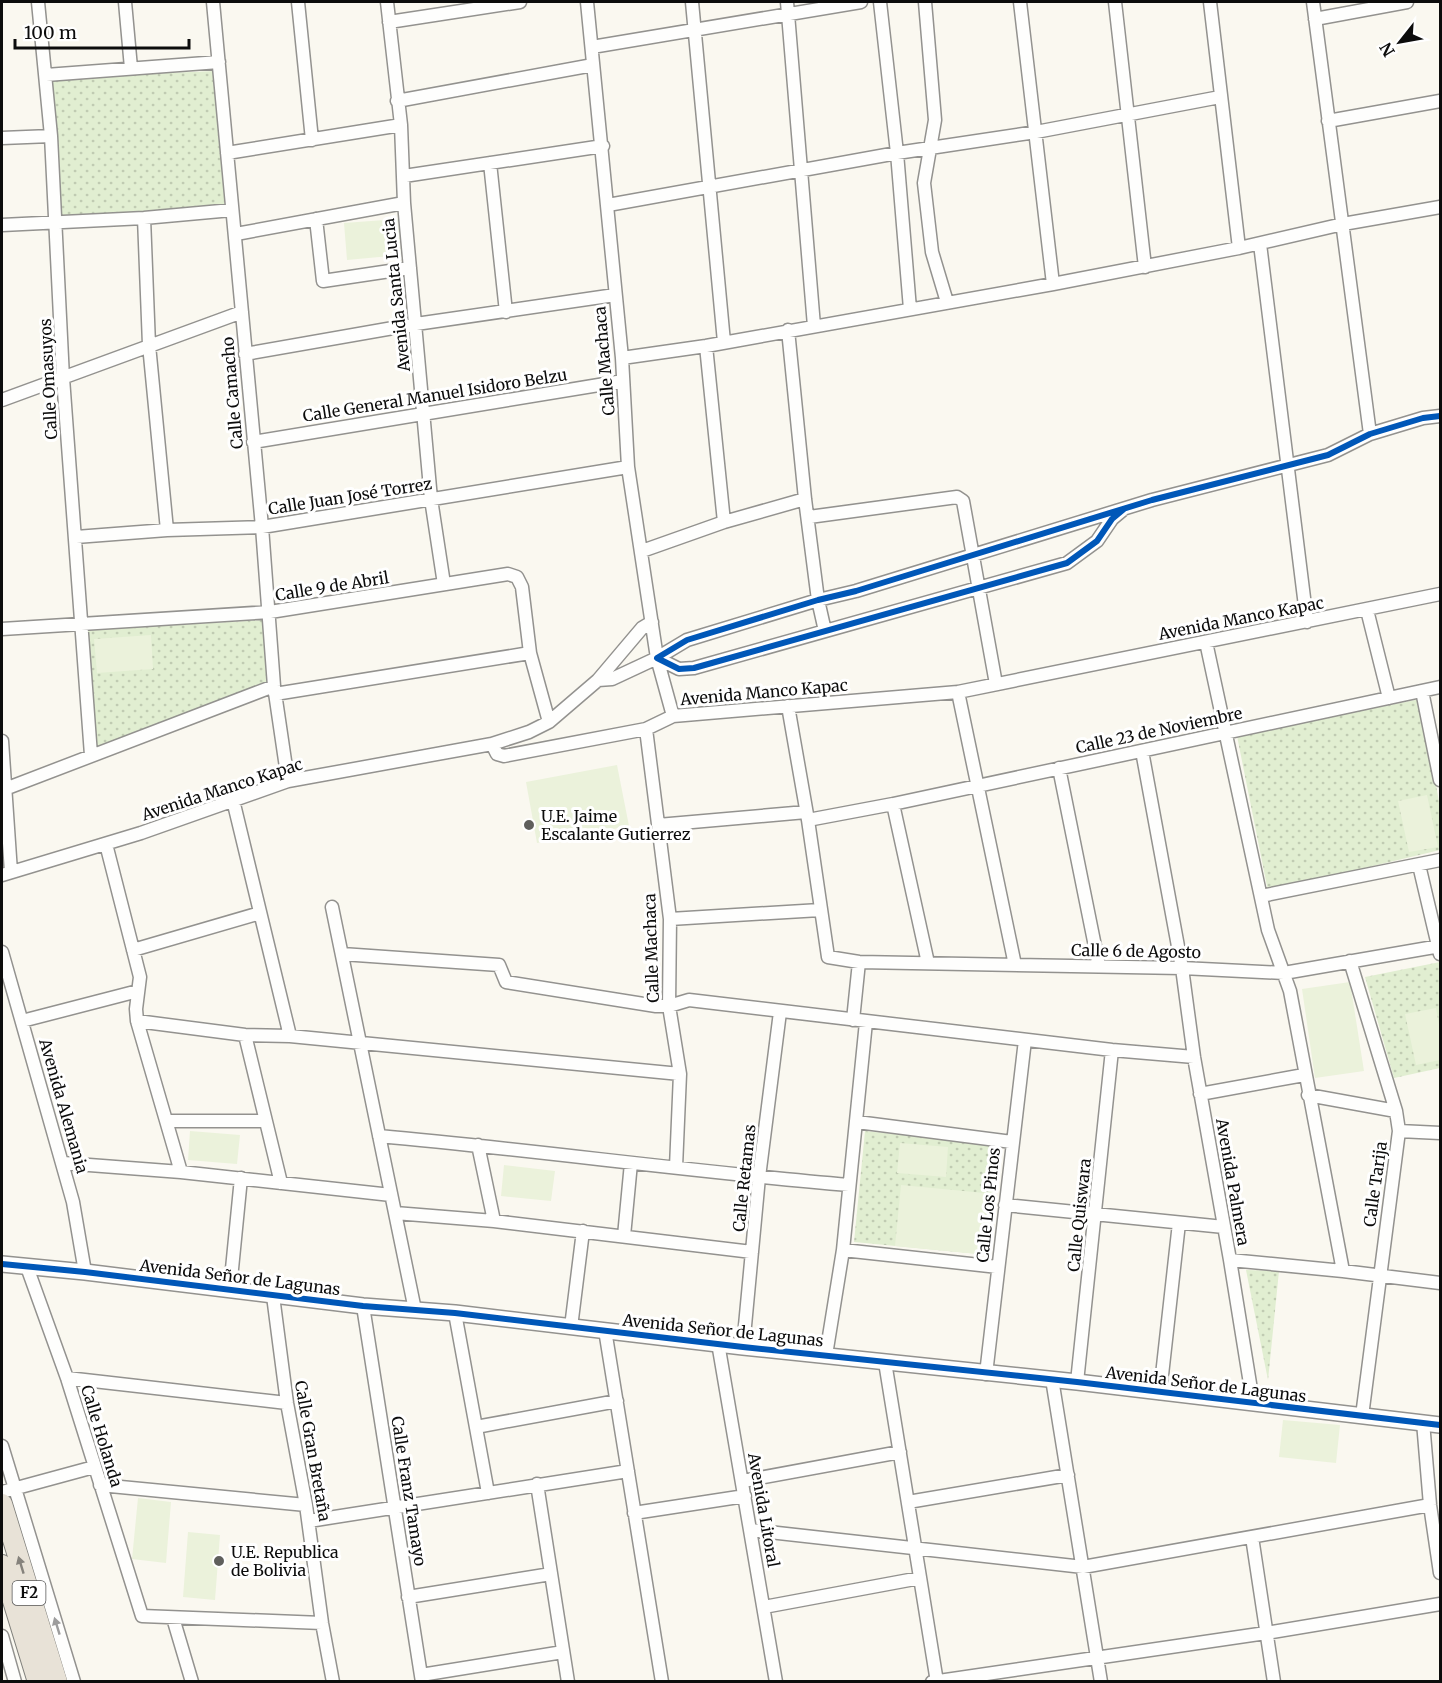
<svg xmlns="http://www.w3.org/2000/svg" width="1442" height="1683" font-family="Merriweather,serif">
  <style>
    .park { fill: url(#park-dots) }
    .pitch { fill: #ebf2db }
    .lines { fill: none; stroke-linecap: round; stroke-linejoin: round }
    .minor-casing { stroke: #93928f; stroke-width: 15 }
    .tertiary-casing { stroke: #93928f; stroke-width: 18 }
    .trunk-casing { stroke: #80807c; stroke-width: 22 }
    .minor { stroke: #fefefd; stroke-width: 12 }
    .tertiary { stroke: #fefefd; stroke-width: 15 }
    .trunk { stroke: #e8e2d7; stroke-width: 20 }
    .cycleway-casing { stroke: #fff; stroke-width: 10 }
    .cycleway { stroke: #0057b8; stroke-width: 6 }
    .oneway { fill: #85827c }
    .oneway2 { fill: #9d9d9d }
    .poi-dot { fill: #5f5f5c; stroke: #fff; stroke-width: 2 }
    .labels { text-anchor: middle; stroke-width: 6; stroke-linejoin: round; paint-order: stroke }
    .shield { fill: #fff; stroke: #555; stroke-width: 1.5 }
    .shield-label { font-size: 15px; font-weight: bold; fill: #0c0c0c }
    .street-label { font-size: 16px; fill: #0c0c0c; stroke: #fff }
    .poi-label { font-size: 16px; fill: #0c0c0c; stroke: #fff; text-anchor: start }
  </style>
  <defs>
    <pattern id="park-dots" width="8" height="8" patternUnits="userSpaceOnUse" patternTransform="scale(1.5)"><rect width="8" height="8" fill="#e1eed1"/><path d="M2 2h.1M6 6h.1" fill="none" stroke="#c0cbb2" stroke-width="1.8" stroke-linecap="round"/></pattern>
  </defs>
  <rect width="100%" height="100%" fill="#faf8f0"/>
  <!-- park -->
  <path class="park" d="M 214,71 L 225,209 L 60,218 L 50,78 Z
    M 263,620 L 268,684 L 97,750 L 88,630 Z
    M 1420,699 L 1440,807 L 1440,850 L 1268,891 L 1237,736 Z
    M 1440,962 L 1440,1068 L 1394,1078 L 1365,977 Z
    M 865,1131 L 1000,1145 L 989,1255 L 854,1242 Z
    M 1246,1270 L 1279,1271 L 1268,1380 Z"/>
  <!-- pitch -->
  <path class="pitch" d="M 398,219 L 401,255 L 347,260 L 344,223 Z
    M 151,635 L 153,669 L 97,673 L 94,639 Z
    M 617,765 L 629,826 L 537,843 L 526,782 Z
    M 1427,795 L 1438,847 L 1409,852 L 1398,801 Z
    M 1350,982 L 1364,1071 L 1315,1078 L 1302,989 Z
    M 1436,1008 L 1440,1030 L 1440,1060 L 1416,1065 L 1405,1014 Z
    M 190,1131 L 240,1135 L 237,1164 L 188,1160 Z
    M 900,1143 L 948,1147 L 946,1177 L 897,1173 Z
    M 504,1165 L 555,1171 L 551,1201 L 501,1196 Z
    M 901,1185 L 995,1194 L 989,1255 L 895,1246 Z
    M 1283,1420 L 1340,1425 L 1336,1463 L 1279,1457 Z
    M 138,1498 L 171,1502 L 166,1563 L 132,1559 Z
    M 188,1532 L 220,1535 L 215,1600 L 183,1597 Z"/>
  <g class="lines">
    <defs>
      <path id="minor" d="M 38,2 L 51,136 L 63,378 L 91,755
        M 125,2 L 131,68
        M 213,2 L 262,527 L 274,686 L 288,781
        M 298,2 L 312,140
        M 387,2 L 401,125 L 404,203 L 431,499 L 444,584
        M 587,2 L 622,358 L 628,467 L 657,658 L 673,716
        M 692,2 L 724,342
        M 787,2 L 814,326
        M 880,2 L 897,153 L 910,309
        M 925,2 L 935,120 L 924,183 L 932,252 L 947,302
        M 1020,2 L 1053,284
        M 1115,2 L 1145,267
        M 1210,2 L 1239,248 L 1343,224 L 1440,207
        M 1313,2 L 1370,434
        M 1315,19 L 1407,2
        M 389,22 L 520,2
        M 592,47 L 861,2
        M 46,75 L 219,62
        M 397,101 L 593,65
        M 1328,121 L 1440,101
        M 2,138 L 51,136
        M 227,153 L 401,125
        M 490,163 L 506,312
        M 404,176 L 603,146
        M 608,205 L 897,153 L 1036,132 L 1220,97
        M 144,218 L 149,345 L 167,530
        M 316,219 L 323,281 L 410,268
        M 2,225 L 144,218 L 232,210
        M 236,234 L 404,203
        M 1260,244 L 1307,622
        M 788,330 L 805,499 L 818,600 L 825,631
        M 706,346 L 724,522
        M 245,354 L 416,324 L 615,295
        M 622,358 L 706,346 L 1053,284 L 1239,248
        M 2,400 L 242,312
        M 253,442 L 623,381
        M 1124,509 L 1112,519 L 1097,541 L 1067,563 L 694,668 L 679,669 L 657,658 L 687,640 L 818,600 L 856,591 L 1152,500 L 1328,455 L 1370,434 L 1423,418 L 1440,416
        M 809,517 L 957,497 L 963,501 L 996,684
        M 76,537 L 167,530 L 262,527 L 628,467
        M 642,551 L 724,522 L 805,499
        M 1367,610 L 1389,698
        M 2,629 L 270,612 L 508,574 L 517,577 L 522,587 L 530,653 L 549,722
        M 1206,642 L 1268,930 L 1290,991 L 1343,1271
        M 598,680 L 642,628 L 652,622
        M 1422,691 L 1440,780
        M 958,692 L 1015,965
        M 275,694 L 530,653
        M 788,706 L 808,820 L 828,957 L 859,962 L 1182,968 L 1284,973 L 1440,946
        M 646,729 L 670,919 L 669,1006 L 680,1074 L 676,1167
        M 2,741 L 11,872
        M 492,744 L 497,754 L 504,756 L 646,729 L 673,716 L 958,692 L 1440,594
        M 1142,751 L 1182,968 L 1194,1057 L 1230,1260 L 1253,1402
        M 1059,768 L 1099,966
        M 5,789 L 274,686
        M 233,800 L 290,1036
        M 893,804 L 928,963
        M 808,820 L 893,804 L 1440,687
        M 658,825 L 806,812
        M 106,844 L 140,977 L 136,1009 L 137,1021 L 181,1172
        M 1419,865 L 1440,954
        M 2,875 L 141,833 L 288,781 L 492,744 L 529,732 L 549,722 L 598,680 L 612,679 L 657,658
        M 1261,896 L 1440,860
        M 332,907 L 415,1310
        M 670,919 L 820,910
        M 133,950 L 260,913
        M 2,952 L 73,1202 L 85,1272
        M 342,954 L 499,965 L 506,982 L 656,1006 L 669,1006 L 689,1000 L 1112,1050 L 1194,1057
        M 1350,961 L 1396,1111 L 1399,1131 L 1362,1416
        M 853,1020 L 859,962
        M 22,1021 L 138,991
        M 137,1021 L 245,1035 L 290,1036 L 680,1074
        M 245,1035 L 281,1183
        M 1200,1094 L 1304,1075
        M 1308,1095 L 1396,1111
        M 167,1121 L 266,1121
        M 857,1122 L 1012,1142
        M 1399,1131 L 1440,1133
        M 379,1136 C 536,1150 692,1172 849,1185
        M 478,1145 L 494,1221
        M 63,1163 L 181,1172 L 391,1195
        M 1005,1205 L 1224,1227
        M 395,1213 L 494,1221 L 752,1252
        M 624,1236 L 631,1163
        M 843,1250 L 998,1267
        M 1230,1260 L 1343,1271 L 1440,1283
        M 27,1267 L 67,1378 L 142,1616 L 322,1623
        M 230,1289 L 241,1178
        M 273,1296 L 287,1403 L 306,1505 L 322,1623 L 333,1682
        M 363,1306 L 422,1682
        M 455,1313 L 488,1493
        M 571,1327 L 583,1231
        M 605,1330 L 662,1682
        M 718,1343 L 776,1682
        M 743,1347 L 759,1177 L 780,1012
        M 826,1355 L 843,1250 L 866,1022
        M 885,1362 L 937,1682
        M 986,1374 L 1025,1040
        M 67,1378 L 287,1403
        M 1052,1379 L 1101,1682
        M 1077,1382 L 1112,1050
        M 1160,1393 L 1179,1223
        M 1423,1422 L 1430,1505 L 1440,1573
        M 476,1427 L 617,1401
        M 2,1446 L 74,1682
        M 743,1481 L 900,1452
        M 537,1484 L 568,1682
        M 100,1485 L 306,1505
        M 2,1492 L 94,1467
        M 908,1502 L 1068,1475
        M 634,1513 L 745,1496
        M 309,1521 L 628,1471
        M 751,1530 L 1083,1567 L 1430,1505
        M 1252,1537 L 1274,1682
        M 408,1597 L 551,1574
        M 764,1607 L 920,1578
        M 173,1618 L 192,1682
        M 2,1636 L 15,1682
        M 421,1675 L 563,1652
        M 932,1682 L 1266,1633 L 1440,1604"/>
      <path id="tertiary" d="M 2,1264 L 85,1272 L 363,1306 L 455,1313 L 743,1347 L 1077,1382 L 1440,1425"/>
      <path id="trunk" d="M 2,1504 L 57,1682
        M 2,1565 L 38,1682"/>
    </defs>
    <!-- minor casing -->
    <use href="#minor" class="minor-casing"/>
    <!-- tertiary casing -->
    <use href="#tertiary" class="tertiary-casing"/>
    <!-- trunk casing -->
    <use href="#trunk" class="trunk-casing"/>
    <!-- minor -->
    <use href="#minor" class="minor"/>
    <!-- tertiary -->
    <use href="#tertiary" class="tertiary"/>
    <!-- trunk -->
    <use href="#trunk" class="trunk"/>
    <defs>
      <path id="cycleway" d="M 1124,509 L 1112,519 L 1097,541 L 1067,563 L 694,668 L 679,669 L 657,658 L 687,640 L 818,600 L 856,591 L 1152,500 L 1328,455 L 1370,434 L 1423,418 L 1440,416
        M 2,1264 L 85,1272 L 363,1306 L 455,1313 L 743,1347 L 1077,1382 L 1440,1425"/>
    </defs>
    <!-- cycleway casing -->
    <use href="#cycleway" class="cycleway-casing"/>
    <!-- cycleway -->
    <use href="#cycleway" class="cycleway"/>
  </g>
  <!-- one-way arrows -->
  <defs><path id="oneway-solid" d="M-6-.8H1V-3.2L6.5 0L1 3.2V.8H-6Z" transform="scale(1.5)"/></defs>
  <use class="oneway" href="#oneway-solid" transform="translate(21 1565) rotate(-107)"/>
  <use class="oneway2" href="#oneway-solid" transform="translate(57 1626) rotate(-107)"/>
  <!-- markers -->
  <g class="poi-dot">
    <circle cx="529" cy="825" r="6"/>
    <circle cx="219" cy="1561" r="6"/>
  </g>
  <g class="labels">
    <!-- shield labels -->
    <rect class="shield" x="12.5" y="1581" width="33" height="24" rx="4.5"/>
    <g class="shield-label">
      <text x="29" y="1598">F2</text>
    </g>
    <!-- street labels -->
    <g class="street-label">
      <text transform="translate(396 295) rotate(-96)" y="6">Avenida Santa Lucia</text>
      <text transform="translate(604 361) rotate(-95)" y="6">Calle Machaca</text>
      <text transform="translate(48 379) rotate(-93)" y="6">Calle Omasuyos</text>
      <text transform="translate(232 393) rotate(-95)" y="6">Calle Camacho</text>
      <text transform="translate(435 395) rotate(-9)" y="6">Calle General Manuel Isidoro Belzu</text>
      <text transform="translate(350 496) rotate(-9)" y="6">Calle Juan José Torrez</text>
      <text transform="translate(332 586) rotate(-9)" y="6">Calle 9 de Abril</text>
      <text transform="translate(1241 618) rotate(-11)" y="6">Avenida Manco Kapac</text>
      <text transform="translate(764 692) rotate(-5)" y="6">Avenida Manco Kapac</text>
      <text transform="translate(1159 730) rotate(-12)" y="6">Calle 23 de Noviembre</text>
      <text transform="translate(222 789) rotate(-18)" y="6">Avenida Manco Kapac</text>
      <text transform="translate(651 948) rotate(-92)" y="6">Calle Machaca</text>
      <text transform="translate(1136 951) rotate(1)" y="6">Calle 6 de Agosto</text>
      <text transform="translate(64 1106) rotate(74)" y="6">Avenida Alemania</text>
      <text transform="translate(744 1178) rotate(-84)" y="6">Calle Retamas</text>
      <text transform="translate(1233 1182) rotate(80)" y="6">Avenida Palmera</text>
      <text transform="translate(1375 1184) rotate(-82)" y="6">Calle Tarija</text>
      <text transform="translate(988 1205) rotate(-84)" y="6">Calle Los Pinos</text>
      <text transform="translate(1079 1215) rotate(-84)" y="6">Calle Quiswara</text>
      <text transform="translate(240 1277) rotate(7)" y="6">Avenida Señor de Lagunas</text>
      <text transform="translate(723 1330) rotate(6)" y="6">Avenida Señor de Lagunas</text>
      <text transform="translate(1206 1384) rotate(7)" y="6">Avenida Señor de Lagunas</text>
      <text transform="translate(102 1436) rotate(73)" y="6">Calle Holanda</text>
      <text transform="translate(313 1451) rotate(80)" y="6">Calle Gran Bretaña</text>
      <text transform="translate(409 1491) rotate(81)" y="6">Calle Franz Tamayo</text>
      <text transform="translate(764 1510) rotate(80)" y="6">Avenida Litoral</text>
    </g>
    <!-- poi labels -->
    <g class="poi-label">
      <text x="541" y="822">U.E. Jaime<tspan x="541" dy="18">Escalante Gutierrez</tspan></text>
      <text x="231" y="1558">U.E. Republica<tspan x="231" dy="18">de Bolivia</tspan></text>
    </g>
  </g>
  <!-- border -->
  <rect width="1442" height="1683" fill="none" stroke="#0c0c0c" stroke-width="6"/>
  <!-- north arrow -->
  <g transform="translate(1400 42) rotate(239)" stroke="#ffffff" stroke-width="4.5" paint-order="stroke">
  <path d="M0-4.5L10 22L0 15L-10 22Z" fill="#0c0c0c"/>
  <text y="-9" font-size="16" font-weight="bold" text-anchor="middle" fill="#0c0c0c">N</text>
  </g>
  <!-- scale -->
  <path d="M15 39v9h174v-9" fill="none" stroke="#0c0c0c" stroke-width="3"/>
  <text x="24" y="39" font-size="18" fill="#0c0c0c" stroke="#ffffff" stroke-width="4.5" paint-order="stroke">100 m</text>
</svg>
